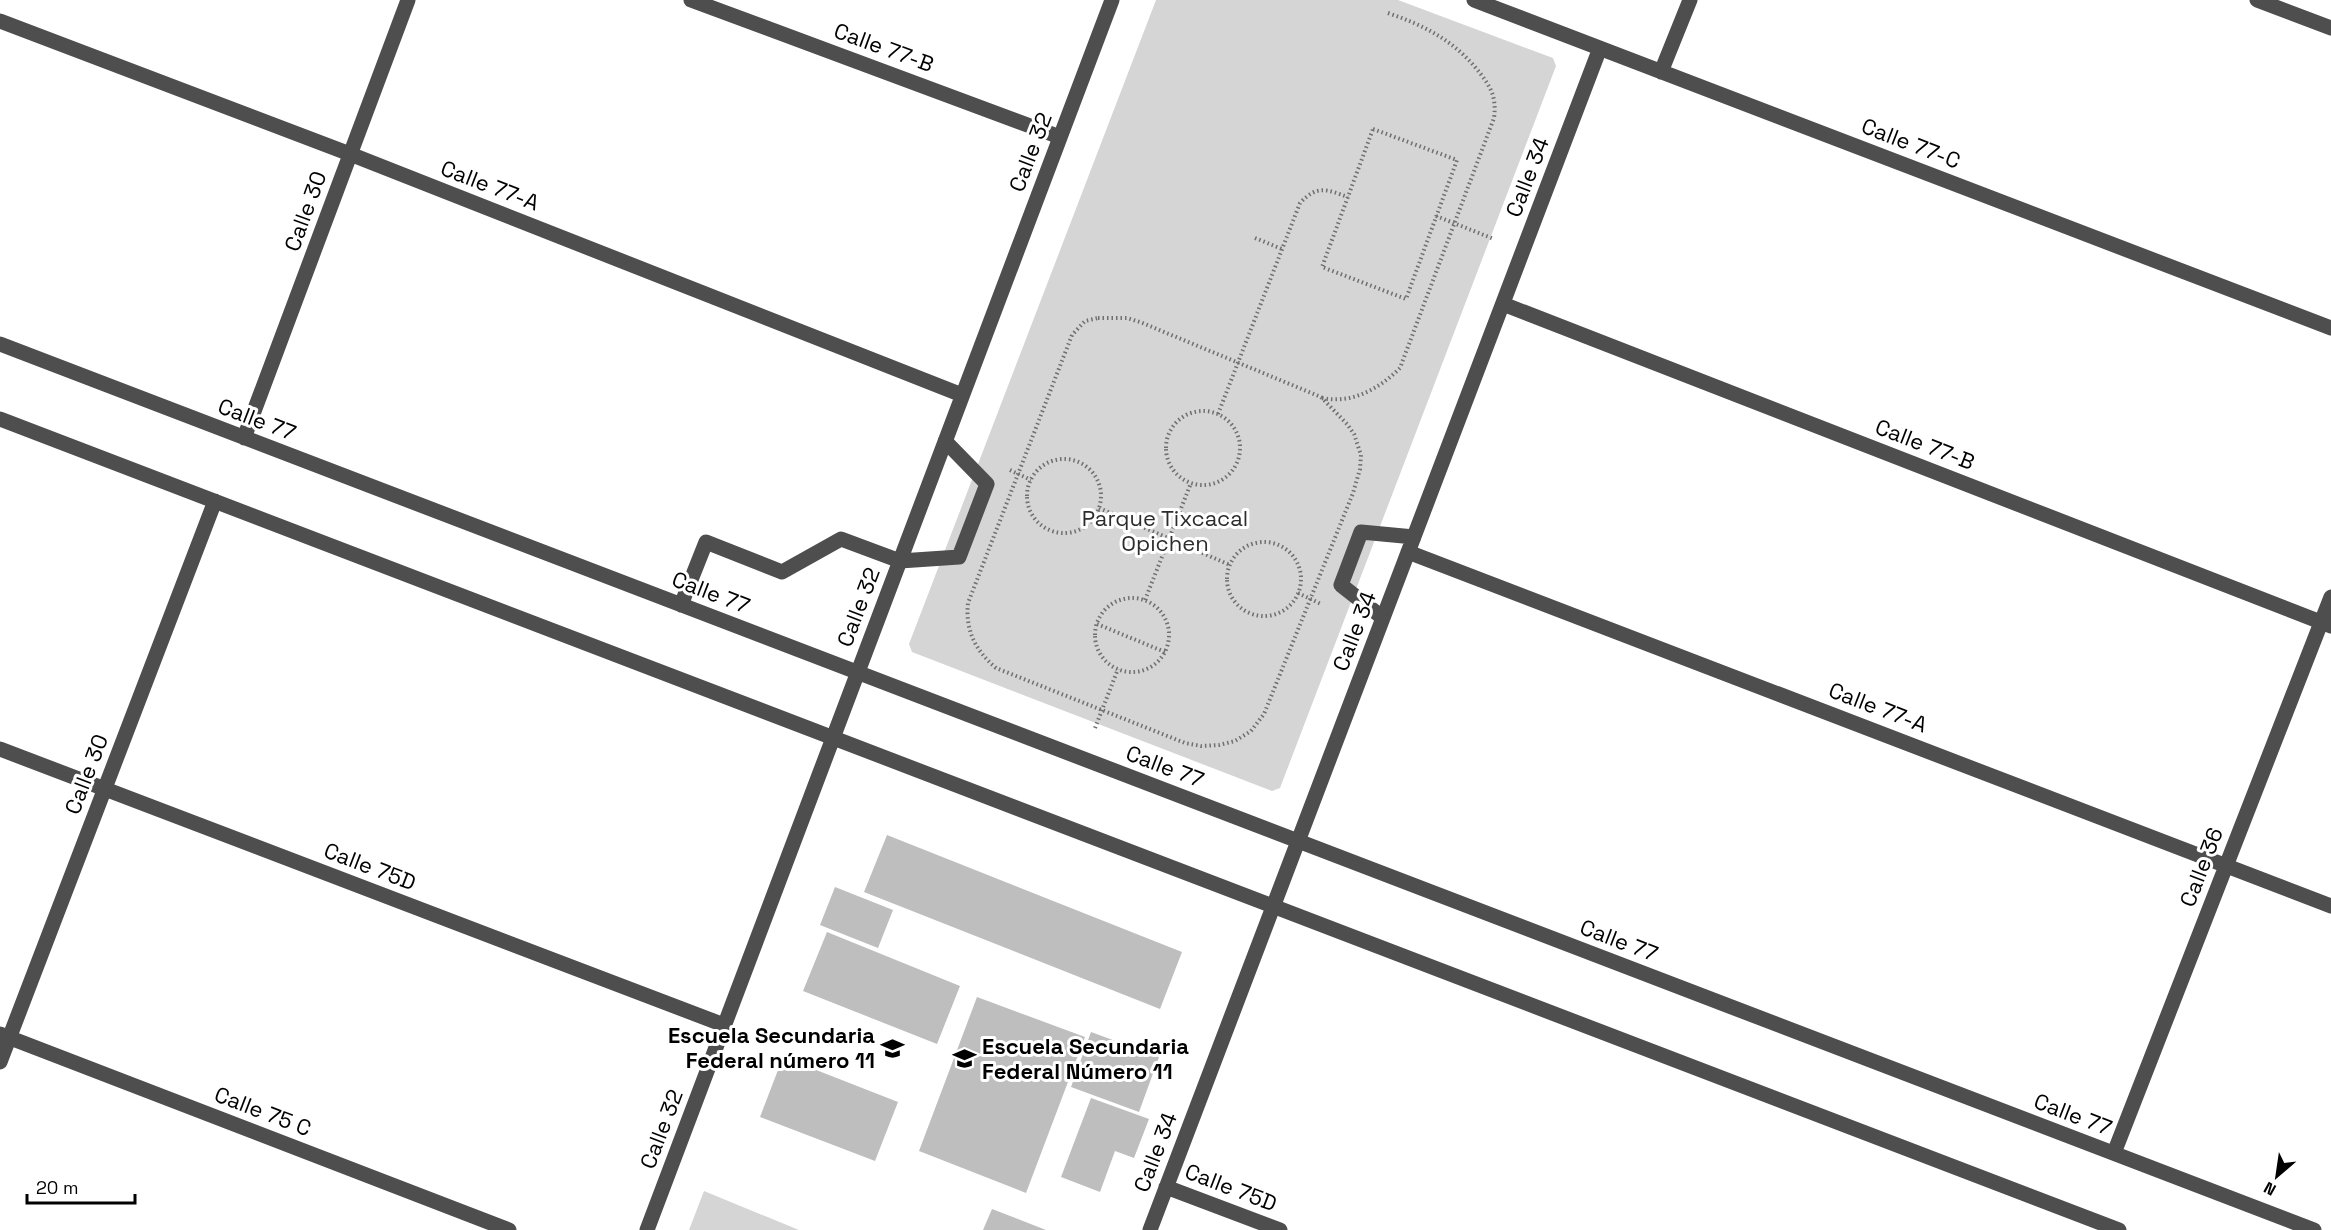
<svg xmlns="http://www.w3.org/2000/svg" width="2331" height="1230" font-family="'Space Grotesk',sans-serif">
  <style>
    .green { fill: #d5d5d5 }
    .building { fill: #bebebe }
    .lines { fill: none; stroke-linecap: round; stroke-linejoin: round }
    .path { stroke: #707070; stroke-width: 4; stroke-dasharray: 1.5 3; stroke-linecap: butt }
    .minor { stroke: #4e4e4e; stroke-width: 15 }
    .labels { text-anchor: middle; stroke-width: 6; stroke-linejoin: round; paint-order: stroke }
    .street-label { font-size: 22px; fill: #000; stroke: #fff }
    .park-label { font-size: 22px; fill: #2c2c2c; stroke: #fff }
    .poi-label { font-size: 22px; font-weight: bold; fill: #000; stroke: #fff; text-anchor: end }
  </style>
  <rect width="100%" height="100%" fill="#fff"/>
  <!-- green -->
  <path class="green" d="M 1156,0 L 1398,0 L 1553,58 L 1556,66 L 1280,788 L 1272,791 L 912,652 L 909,644 Z
    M 704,1191 L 799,1230 L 689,1230 Z"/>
  <!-- building -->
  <path class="building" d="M 887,835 L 1182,952 L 1160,1009 L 864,892 Z
    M 835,887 L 893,910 L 878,948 L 820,925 Z
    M 827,932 L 960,986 L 937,1044 L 803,991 Z
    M 977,997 L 1085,1037 L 1026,1193 L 919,1151 Z
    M 1091,1032 L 1159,1057 L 1139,1112 L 1071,1087 Z
    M 783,1057 L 898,1102 L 875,1161 L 760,1117 Z
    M 1091,1098 L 1149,1119 L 1134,1158 L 1115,1151 L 1100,1192 L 1061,1177 Z
    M 992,1209 L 1046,1230 L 983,1230 Z"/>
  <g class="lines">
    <!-- path -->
    <path class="path" d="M 1373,129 L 1457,160 L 1406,299 L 1322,267 Z
      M 1436,216 L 1494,239
      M 1255,238 L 1282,249
      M 1098,318 L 1127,318 L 1140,322 L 1321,397 L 1347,424 L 1354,434 L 1361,455 L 1360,469 L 1353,493 L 1264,714 L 1251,731 L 1235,741 L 1219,745 L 1201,746 L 1185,743 L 996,668 C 976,651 965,631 968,603 L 1072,335 L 1085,321 Z
      M 1322,398 C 1352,404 1379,389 1400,368 L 1494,118 C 1497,96 1490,85 1475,67 C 1451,39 1423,25 1388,13
      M1166 448a37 37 0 1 1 74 0a37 37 0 1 1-74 0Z
      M 1218,414 L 1300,203 C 1317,185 1326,189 1348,197
      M1027 496a37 37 0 1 1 74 0a37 37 0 1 1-74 0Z
      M 1010,470 L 1031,480
      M 1099,508 L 1230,565
      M1227 579a37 37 0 1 1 74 0a37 37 0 1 1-74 0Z
      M 1298,593 L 1321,604
      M1095 635a37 37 0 1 1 74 0a37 37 0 1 1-74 0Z
      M 1145,600 L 1191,483
      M 1097,624 L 1165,652
      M 1095,728 L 1118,669"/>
    <!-- minor -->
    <path class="minor" d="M 691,0 L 1060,137
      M 1474,0 L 2331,328
      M 2257,0 L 2331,28
      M 0,21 L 350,154 L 962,395
      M 1661,72 L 1690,0
      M 1503,304 L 2331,626
      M 0,344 L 2314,1230
      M 0,419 L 2119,1230
      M 244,438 L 408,0
      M 1408,552 L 2331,906
      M 681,605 L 706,542 L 782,572 L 841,539 L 900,561 L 959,557 L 987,484 L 945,441
      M 1383,618 L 1341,585 L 1361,532 L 1414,537
      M 0,749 L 724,1025
      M 0,1034 L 509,1230
      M 0,1062 L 215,501
      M 2114,1153 L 2331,597
      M 1166,1187 L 1280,1230
      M 647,1230 L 1112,0
      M 1150,1230 L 1600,48"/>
  </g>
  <!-- icons -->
  <defs>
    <symbol id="school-bare" viewBox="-9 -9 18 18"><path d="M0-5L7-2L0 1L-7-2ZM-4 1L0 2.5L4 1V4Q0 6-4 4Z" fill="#000" stroke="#fff" stroke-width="2.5" paint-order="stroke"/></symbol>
  </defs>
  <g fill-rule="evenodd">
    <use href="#school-bare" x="876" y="1032" width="33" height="33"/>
    <use href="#school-bare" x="948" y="1042" width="33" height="33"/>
  </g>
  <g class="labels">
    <!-- street labels -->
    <g class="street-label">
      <text transform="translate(884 47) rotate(20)" y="8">Calle 77-B</text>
      <text transform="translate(1911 143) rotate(21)" y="8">Calle 77-C</text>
      <text transform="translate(1030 152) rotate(-69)" y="8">Calle 32</text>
      <text transform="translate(1527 177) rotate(-69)" y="8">Calle 34</text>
      <text transform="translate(490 185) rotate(21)" y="8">Calle 77-A</text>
      <text transform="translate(305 211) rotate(-70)" y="8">Calle 30</text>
      <text transform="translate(257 419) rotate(21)" y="8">Calle 77</text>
      <text transform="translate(1925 444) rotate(21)" y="8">Calle 77-B</text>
      <text transform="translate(711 592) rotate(21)" y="8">Calle 77</text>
      <text transform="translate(858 607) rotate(-69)" y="8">Calle 32</text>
      <text transform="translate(1354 631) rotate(-69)" y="8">Calle 34</text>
      <text transform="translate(1878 707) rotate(21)" y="8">Calle 77-A</text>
      <text transform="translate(1165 766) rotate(21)" y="8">Calle 77</text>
      <text transform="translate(86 774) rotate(-69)" y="8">Calle 30</text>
      <text transform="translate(370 866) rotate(21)" y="8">Calle 75D</text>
      <text transform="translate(2201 867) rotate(-69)" y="8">Calle 36</text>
      <text transform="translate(1619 940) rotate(21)" y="8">Calle 77</text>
      <text transform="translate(263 1111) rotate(21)" y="8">Calle 75 C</text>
      <text transform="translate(2073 1114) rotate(21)" y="8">Calle 77</text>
      <text transform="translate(661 1129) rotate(-69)" y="8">Calle 32</text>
      <text transform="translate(1155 1152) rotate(-69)" y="8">Calle 34</text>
      <text transform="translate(1231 1187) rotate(21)" y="8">Calle 75D</text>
    </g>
    <!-- park labels -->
    <g class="park-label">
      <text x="1165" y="526">Parque Tixcacal<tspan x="1165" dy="25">Opichen</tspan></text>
    </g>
    <!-- poi labels -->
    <g class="poi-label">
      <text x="875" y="1043">Escuela Secundaria<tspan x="875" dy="25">Federal número 11</tspan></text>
      <text x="982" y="1054" text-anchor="start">Escuela Secundaria<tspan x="982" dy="25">Federal Número 11</tspan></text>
    </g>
  </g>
  <!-- north arrow -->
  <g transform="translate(2277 1176) rotate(209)" stroke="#ffffff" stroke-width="4.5" paint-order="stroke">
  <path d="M0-4.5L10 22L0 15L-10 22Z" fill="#000000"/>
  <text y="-9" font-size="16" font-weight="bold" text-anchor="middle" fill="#000000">N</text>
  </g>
  <!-- scale -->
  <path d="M27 1194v9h108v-9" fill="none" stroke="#000000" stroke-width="3"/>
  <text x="36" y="1194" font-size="18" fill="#000000" stroke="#ffffff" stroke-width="4.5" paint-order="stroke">20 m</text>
</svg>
